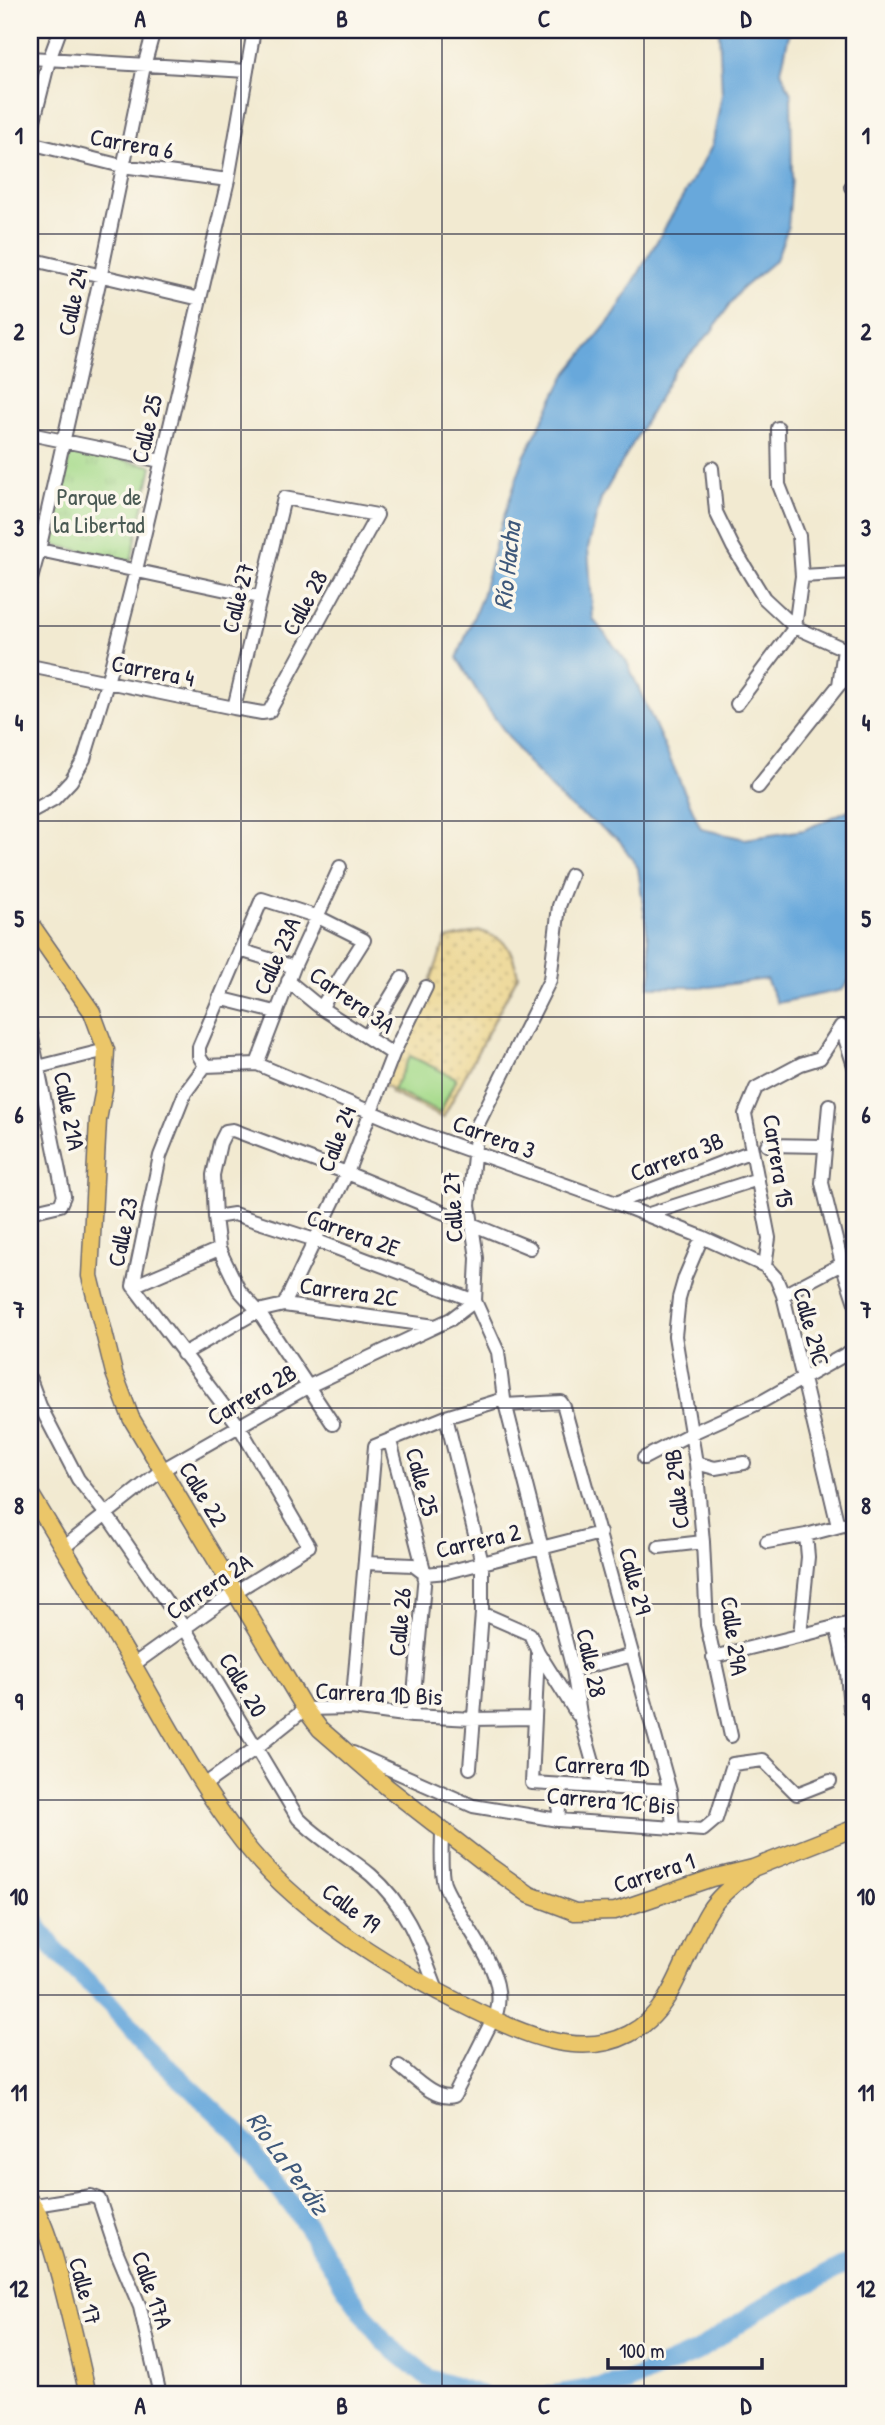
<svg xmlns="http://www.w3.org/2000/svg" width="885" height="2425" font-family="'Patrick Hand',sans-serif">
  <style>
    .sand { fill: url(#sand-dots); stroke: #887e6c; stroke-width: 2 }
    .park { fill: url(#park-tufts); stroke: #647e62; stroke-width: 2 }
    .pitch { fill: #a5da8a; stroke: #647e62; stroke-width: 2 }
    .water { fill: #67a8db; stroke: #44658b; stroke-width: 2 }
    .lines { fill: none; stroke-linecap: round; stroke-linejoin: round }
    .river { stroke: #67a8db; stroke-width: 19 }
    .minor-casing { stroke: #6b6870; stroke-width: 16 }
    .major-casing { stroke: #6b6870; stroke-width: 19 }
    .minor { stroke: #fff; stroke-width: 12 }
    .major { stroke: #ebc669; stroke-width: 16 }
    .grid { fill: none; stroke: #22223b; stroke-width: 2; stroke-opacity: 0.55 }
    .labels { text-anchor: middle; stroke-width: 7; stroke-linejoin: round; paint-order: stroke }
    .street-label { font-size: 24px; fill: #22223b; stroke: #fbf7ec }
    .park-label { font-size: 24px; fill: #495953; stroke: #fbf7ec }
    .water-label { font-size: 26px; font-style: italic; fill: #3e587b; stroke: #fbf7ec }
    .neatline { fill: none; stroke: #22223b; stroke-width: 2.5 }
    .grid-label { font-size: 23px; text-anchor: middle; font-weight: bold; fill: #22223b }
  </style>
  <defs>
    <pattern id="sand-dots" width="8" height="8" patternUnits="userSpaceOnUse" patternTransform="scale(1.75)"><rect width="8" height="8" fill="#eeda9e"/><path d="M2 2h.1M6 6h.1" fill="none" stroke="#ccbb89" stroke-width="1.8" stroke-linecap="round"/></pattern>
    <pattern id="park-tufts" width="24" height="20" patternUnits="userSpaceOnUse" patternTransform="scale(1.75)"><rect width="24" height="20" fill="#a5da8a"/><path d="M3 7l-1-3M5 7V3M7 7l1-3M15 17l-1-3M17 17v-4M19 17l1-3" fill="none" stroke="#8ebb78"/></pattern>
  </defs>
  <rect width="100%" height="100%" fill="#fbf7ec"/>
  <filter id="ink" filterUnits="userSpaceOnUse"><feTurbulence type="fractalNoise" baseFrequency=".0143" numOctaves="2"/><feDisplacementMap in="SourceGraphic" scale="14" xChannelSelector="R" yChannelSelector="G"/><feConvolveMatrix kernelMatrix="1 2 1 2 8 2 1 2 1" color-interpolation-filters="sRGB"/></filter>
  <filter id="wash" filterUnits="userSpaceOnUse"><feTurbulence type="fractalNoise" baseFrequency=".00686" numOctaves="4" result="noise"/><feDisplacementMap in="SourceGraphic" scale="28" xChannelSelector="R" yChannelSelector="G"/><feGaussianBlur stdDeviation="1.57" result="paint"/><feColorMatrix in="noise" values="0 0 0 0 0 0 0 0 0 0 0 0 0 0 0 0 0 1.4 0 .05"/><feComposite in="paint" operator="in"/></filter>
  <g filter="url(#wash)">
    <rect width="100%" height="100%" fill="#f2ead1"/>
    <!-- sand -->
    <path class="sand" d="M 480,931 C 508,940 511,947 518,975 L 443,1118 L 391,1093 L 390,1088 L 382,1085 L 429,984 L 446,939 Z"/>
    <!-- park -->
    <path class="park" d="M 71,449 L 152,466 L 131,561 L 49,544 Z"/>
    <!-- pitch -->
    <path class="pitch" d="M 410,1056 L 456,1078 L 440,1113 L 393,1090 Z"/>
    <!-- water -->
    <path class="water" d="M 719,30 L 790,30 L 781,71 L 791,94 L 792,177 L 788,227 L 776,260 L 740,290 L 711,332 L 675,370 L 601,499 L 588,548 L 593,619 L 627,662 L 701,829 L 745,839 L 804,830 L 855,807 L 855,974 L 842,990 L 777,1003 L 766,979 L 710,987 L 649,987 L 652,969 L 638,868 L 619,840 L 565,803 L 528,763 L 486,706 L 457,658 L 482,596 L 498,534 L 524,457 L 565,376 L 615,314 L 712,146 L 722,94 Z"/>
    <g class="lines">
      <!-- river -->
      <path class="river" d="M 30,1915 L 55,1950 L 111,2005 L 149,2049 L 237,2132 L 308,2227 L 346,2289 L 384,2342 L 428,2378 L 481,2395
        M 551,2395 L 626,2383 L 696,2352 L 765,2306 L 844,2265 L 855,2265"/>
    </g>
  </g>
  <g filter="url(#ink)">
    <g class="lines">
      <defs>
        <path id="minor" d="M 30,58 L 247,71
          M 30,136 L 49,60 L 60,30
          M 30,143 L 122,166 L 228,180
          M 851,187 L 855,187
          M 30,259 L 200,299
          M 30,434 L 161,461
          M 712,468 L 716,512 L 733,547 L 764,598 L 795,627 L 844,649 L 855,646
          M 30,548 L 259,597
          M 802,576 L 855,573
          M 30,583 L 39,550 L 101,274 L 144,66 L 154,30
          M 30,666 L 234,708 L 262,713 L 269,712 L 377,515 L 284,498 L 234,708
          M 839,685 L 844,649
          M 737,704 L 795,627 L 802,576 L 799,536 L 779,485 L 778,428
          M 758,787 L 839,685 L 855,670
          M 30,812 L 54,799 L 71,781 L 84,759 L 107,683 L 136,570 L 228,180 L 254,30
          M 571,875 L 559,906 L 550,980 L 477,1126 L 469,1205 L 477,1258 L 475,1301 L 498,1352 L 504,1399 L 573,1670 L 581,1720 L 600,1787
          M 240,950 L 294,967
          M 288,981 L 321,1008 L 393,1054
          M 219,998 L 275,1012
          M 841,1026 L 855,1069
          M 30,1028 L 64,1196 L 60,1205 L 30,1212
          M 367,1036 L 402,978
          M 257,1064 L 294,967 L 340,867
          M 205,1066 L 257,1064 L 421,1133 L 616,1203 L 702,1237 L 765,1266 L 776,1278 L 783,1295 L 838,1526
          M 205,1066 L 199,1056 L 199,1047 L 262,899 L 318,917 L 364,940 L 321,1008
          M 30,1069 L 106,1050
          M 829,1105 L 822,1183 L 842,1264 L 855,1303
          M 767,1145 L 824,1146
          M 616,1203 L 752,1151
          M 646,1215 L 758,1179
          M 215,1217 L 234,1214 L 315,1240 L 475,1301
          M 702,1237 L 685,1277 L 679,1298 L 675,1336 L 696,1463 L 703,1542 L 707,1625 L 731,1736
          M 765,1266 L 769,1238 L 745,1114 L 756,1088 L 801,1064 L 820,1058 L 841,1026
          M 133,1286 L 219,1249
          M 783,1295 L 855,1257
          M 284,1305 L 347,1173 L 393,1054 L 426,987
          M 183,1354 L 258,1311 L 284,1305 L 435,1326
          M 30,1379 L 40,1406 L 78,1479 L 106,1514 L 185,1629 L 298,1818 C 320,1840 347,1855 371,1875 C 409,1908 421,1949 438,1993
          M 505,1405 L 561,1402 L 564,1407 L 670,1791 L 673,1827
          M 446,1417 L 482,1563 L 482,1613 L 470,1768
          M 333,1424 L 258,1311 L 239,1290 L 219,1249 L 215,1217 L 213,1175 L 220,1143 L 226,1131 L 233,1130 L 347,1173 L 530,1248
          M 390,1441 L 425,1574 L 412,1716
          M 644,1458 L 692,1433 L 763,1401 L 855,1349
          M 696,1463 L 715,1468 L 744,1463
          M 767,1542 L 806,1535 L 855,1522
          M 659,1547 L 703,1542
          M 63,1548 L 162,1470 L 309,1386 L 451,1319 L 475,1301
          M 366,1563 L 413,1565 L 425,1574 L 447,1572 L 600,1533
          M 482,1613 L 530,1634 L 538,1652 L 577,1714
          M 836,1626 L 847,1672 L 850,1709
          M 800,1635 L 808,1557 L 806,1535
          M 538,1652 L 532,1783 L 670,1791
          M 713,1657 L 855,1622
          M 133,1665 L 235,1592 L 309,1546 L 239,1426 L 133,1286 L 160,1156 L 185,1093 L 205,1066
          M 573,1670 L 633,1655
          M 352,1708 L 375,1446 L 446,1417 L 504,1399
          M 353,1753 L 473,1806 L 558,1820 L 703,1830 L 716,1819 L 733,1764 L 763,1760 L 797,1794 L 830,1781
          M 204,1785 L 256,1748 L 305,1709 L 352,1708 L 412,1716 L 473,1719 L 534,1718
          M 558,1820 L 561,1785
          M 399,2066 C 413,2077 435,2101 454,2096 L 497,2011 C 508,1969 459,1922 444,1884 C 440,1871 442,1844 442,1830
          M 35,2205 L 91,2196 L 99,2199 L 116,2250 L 140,2307 L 160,2395"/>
        <path id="major" d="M 30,923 L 92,1012 L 106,1050 L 104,1089 L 98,1120 L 90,1276 L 114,1373 L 131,1418 L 305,1709 L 320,1729 L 387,1787 L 481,1860 L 530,1895 L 575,1912 L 615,1911 L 712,1878 L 753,1868 L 855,1828
          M 30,1493 C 65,1551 101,1610 135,1668 C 169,1727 201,1788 243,1842 C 299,1913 395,1971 476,2011 C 522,2033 579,2060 629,2034 C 676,2010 683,1953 709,1911 C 719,1895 737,1882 751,1870
          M 30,2201 C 51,2218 80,2362 88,2395"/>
      </defs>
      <!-- minor casing -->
      <use href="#minor" class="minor-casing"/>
      <!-- major casing -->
      <use href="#major" class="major-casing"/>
      <!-- minor -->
      <use href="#minor" class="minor"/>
      <!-- major -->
      <use href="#major" class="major"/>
    </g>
  </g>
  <!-- grid -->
  <path class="grid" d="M 241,30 L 241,2395M 442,30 L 442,2395M 644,30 L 644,2395M 30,234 L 855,234M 30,430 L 855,430M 30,626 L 855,626M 30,821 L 855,821M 30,1017 L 855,1017M 30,1212 L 855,1212M 30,1408 L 855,1408M 30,1604 L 855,1604M 30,1800 L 855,1800M 30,1995 L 855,1995M 30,2191 L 855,2191"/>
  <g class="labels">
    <!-- street labels -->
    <g class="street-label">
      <text transform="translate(132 144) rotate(10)" y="8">Carrera 6</text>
      <text transform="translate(73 302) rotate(-78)" y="8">Calle 24</text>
      <text transform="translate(147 429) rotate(-77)" y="8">Calle 25</text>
      <text transform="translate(238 598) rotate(-76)" y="8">Calle 27</text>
      <text transform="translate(305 603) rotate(-62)" y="8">Calle 28</text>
      <text transform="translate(153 671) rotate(11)" y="8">Carrera 4</text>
      <text transform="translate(277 956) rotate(-66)" y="8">Calle 23A</text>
      <text transform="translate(352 1000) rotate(35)" y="8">Carrera 3A</text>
      <text transform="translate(69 1111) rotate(79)" y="8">Calle 21A</text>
      <text transform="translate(494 1137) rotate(20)" y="8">Carrera 3</text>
      <text transform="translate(337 1139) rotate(-69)" y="8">Calle 24</text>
      <text transform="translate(677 1157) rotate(-21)" y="8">Carrera 3B</text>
      <text transform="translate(778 1161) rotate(81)" y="8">Carrera 15</text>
      <text transform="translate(453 1207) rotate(-93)" y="8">Calle 27</text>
      <text transform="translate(123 1232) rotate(-78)" y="8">Calle 23</text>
      <text transform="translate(353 1233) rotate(20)" y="8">Carrera 2E</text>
      <text transform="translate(349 1292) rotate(8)" y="8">Carrera 2C</text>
      <text transform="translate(811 1327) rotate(75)" y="8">Calle 29C</text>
      <text transform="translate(252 1395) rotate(-30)" y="8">Carrera 2B</text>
      <text transform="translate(422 1482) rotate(75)" y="8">Calle 25</text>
      <text transform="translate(677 1489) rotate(-96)" y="8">Calle 29B</text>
      <text transform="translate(203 1494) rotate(59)" y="8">Calle 22</text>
      <text transform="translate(478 1541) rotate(-13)" y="8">Carrera 2</text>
      <text transform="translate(635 1581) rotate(75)" y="8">Calle 29</text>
      <text transform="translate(209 1587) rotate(-34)" y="8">Carrera 2A</text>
      <text transform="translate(400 1622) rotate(-85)" y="8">Calle 26</text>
      <text transform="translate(734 1636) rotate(82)" y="8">Calle 29A</text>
      <text transform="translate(591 1663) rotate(78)" y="8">Calle 28</text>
      <text transform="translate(243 1685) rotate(59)" y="8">Calle 20</text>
      <text transform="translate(379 1694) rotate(3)" y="8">Carrera 1D Bis</text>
      <text transform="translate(602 1766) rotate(3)" y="8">Carrera 1D</text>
      <text transform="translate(611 1801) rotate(5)" y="8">Carrera 1C Bis</text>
      <text transform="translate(654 1873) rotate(-18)" y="8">Carrera 1</text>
      <text transform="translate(351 1908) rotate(37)" y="8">Calle 19</text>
      <text transform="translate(152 2290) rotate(71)" y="8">Calle 17A</text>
      <text transform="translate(85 2291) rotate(75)" y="8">Calle 17</text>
    </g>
    <!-- park labels -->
    <g class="park-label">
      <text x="99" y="505">Parque de<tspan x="99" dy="28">la Libertad</tspan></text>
    </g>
    <!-- water labels -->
    <g class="water-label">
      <text transform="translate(507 566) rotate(-84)" y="9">Río Hacha</text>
      <text transform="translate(288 2163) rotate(54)" y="9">Río La Perdiz</text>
    </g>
  </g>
  <!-- margin -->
  <rect width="885" height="2425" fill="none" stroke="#fbf7ec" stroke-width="77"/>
  <!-- scale -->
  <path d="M608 2358v10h154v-10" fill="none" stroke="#22223b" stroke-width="3.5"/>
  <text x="619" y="2358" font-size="21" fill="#22223b" stroke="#fbf7ec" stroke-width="5" paint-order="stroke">100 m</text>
  <rect x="38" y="38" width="808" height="2348" class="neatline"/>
  <g class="grid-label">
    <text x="140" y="27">A</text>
    <text x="342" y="27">B</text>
    <text x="544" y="27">C</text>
    <text x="746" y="27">D</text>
    <text x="19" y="144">1</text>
    <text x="866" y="144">1</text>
    <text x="19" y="340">2</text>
    <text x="866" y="340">2</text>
    <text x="19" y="536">3</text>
    <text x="866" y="536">3</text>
    <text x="19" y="731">4</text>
    <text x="866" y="731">4</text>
    <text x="19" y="927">5</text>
    <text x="866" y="927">5</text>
    <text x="19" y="1123">6</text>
    <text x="866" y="1123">6</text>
    <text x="19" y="1318">7</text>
    <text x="866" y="1318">7</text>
    <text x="19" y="1514">8</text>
    <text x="866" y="1514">8</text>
    <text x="19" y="1710">9</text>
    <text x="866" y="1710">9</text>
    <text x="19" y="1905">10</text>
    <text x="866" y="1905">10</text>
    <text x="19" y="2101">11</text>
    <text x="866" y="2101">11</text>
    <text x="19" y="2297">12</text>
    <text x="866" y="2297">12</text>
    <text x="140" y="2414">A</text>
    <text x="342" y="2414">B</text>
    <text x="544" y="2414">C</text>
    <text x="746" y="2414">D</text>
  </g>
</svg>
